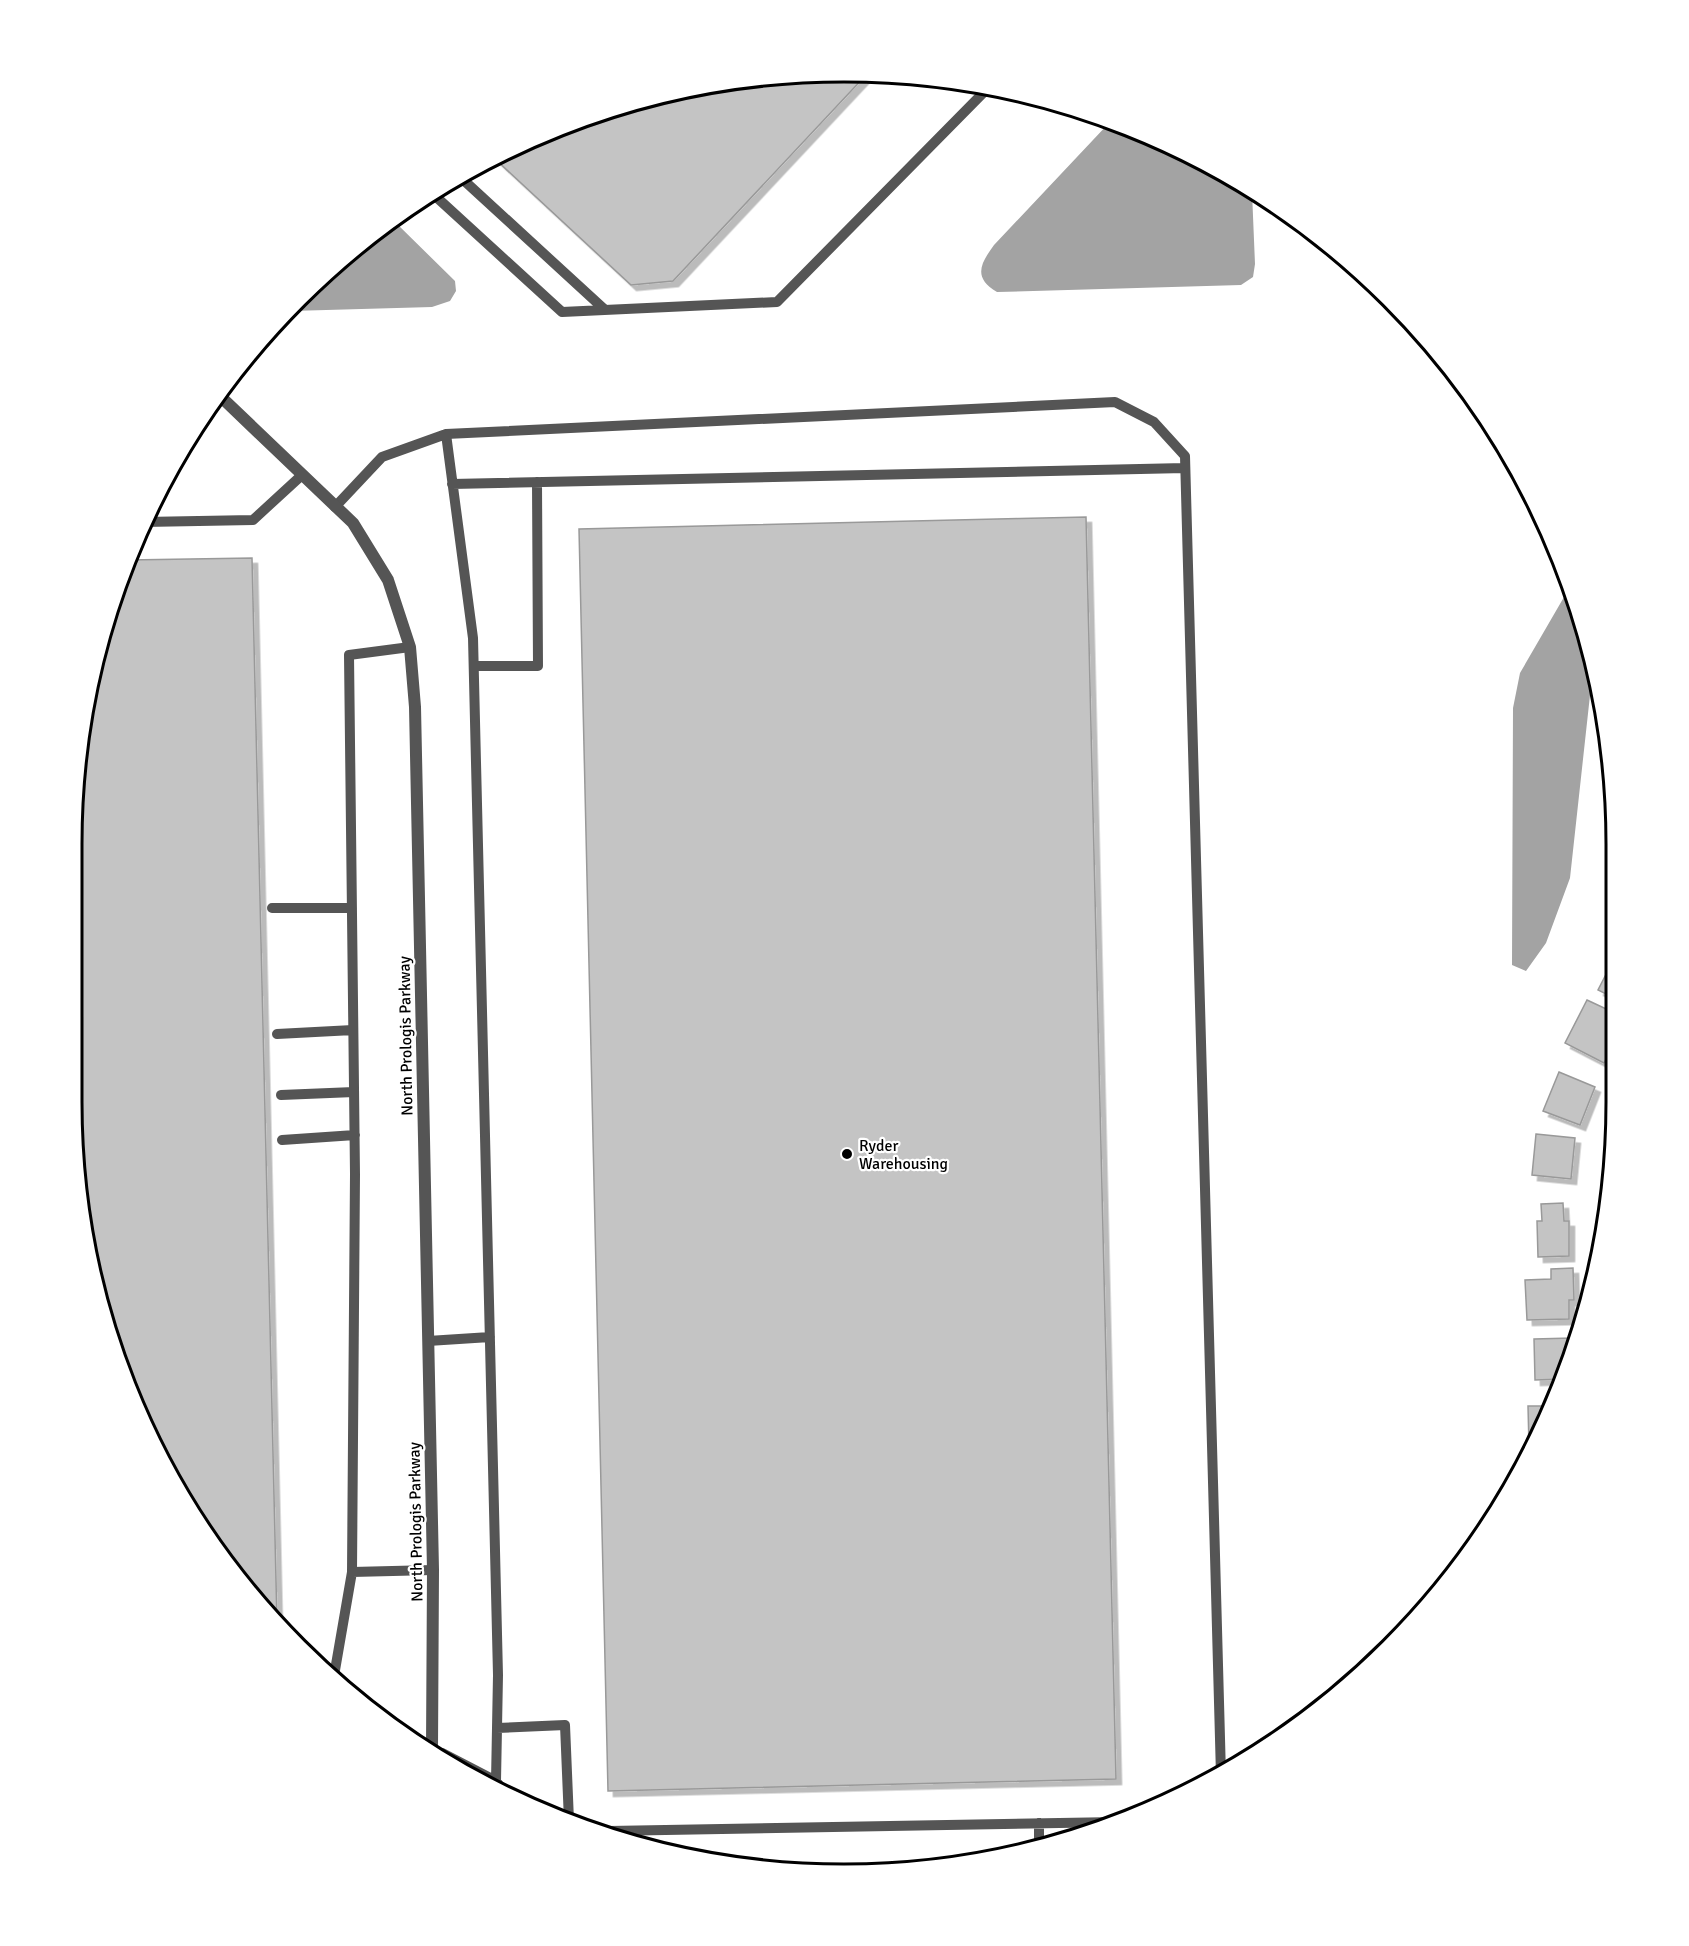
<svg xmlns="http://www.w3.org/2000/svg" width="1689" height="1946" font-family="Signika,sans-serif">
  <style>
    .water { fill: #a3a3a3 }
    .building { fill: #c4c4c4; stroke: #999; stroke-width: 1.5; filter: url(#shadow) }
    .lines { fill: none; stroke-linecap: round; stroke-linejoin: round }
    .lane { stroke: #555; stroke-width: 10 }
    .street { stroke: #555; stroke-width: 12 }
    .poi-dot { fill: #000; stroke: #fff; stroke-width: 2 }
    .labels { text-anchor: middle; stroke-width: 4.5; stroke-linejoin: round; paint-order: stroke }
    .street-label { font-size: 16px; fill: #000; stroke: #fff }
    .poi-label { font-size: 16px; fill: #000; stroke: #fff; text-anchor: start }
    .rim { fill: none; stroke: #000; stroke-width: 3 }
  </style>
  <defs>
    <filter id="shadow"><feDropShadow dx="5.5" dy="5.5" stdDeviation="0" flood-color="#0004"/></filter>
  </defs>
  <rect width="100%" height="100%" fill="#fff"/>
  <!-- water -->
  <path class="water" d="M 1109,123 L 1186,152 L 1252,192 L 1255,264 L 1253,277 L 1241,285 L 997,292 C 973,278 980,264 994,245 Z
    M 394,221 L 455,281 L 456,291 L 450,301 L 432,307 L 291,311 L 335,263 Z
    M 1571,585 L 1576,597 L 1592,677 L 1570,878 L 1546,943 L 1526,971 L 1512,965 L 1513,708 L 1520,673 Z"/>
  <!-- building -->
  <path class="building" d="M 866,75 L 673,281 L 631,285 L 495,159 L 597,113 L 744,79 Z
    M 1086,517 L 1116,1779 L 608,1791 L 579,529 Z
    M 252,558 L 277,1623 L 263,1611 L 152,1443 L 98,1301 L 72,1102 L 79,743 L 113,597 L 128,560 Z
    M 1616,955 L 1616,999 L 1598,990 Z
    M 1587,1000 L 1617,1014 L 1617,1038 L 1604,1063 L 1565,1043 Z
    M 1559,1072 L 1595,1087 L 1580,1125 L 1543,1111 Z
    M 1536,1134 L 1575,1138 L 1571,1179 L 1532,1175 Z
    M 1563,1203 L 1564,1221 L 1569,1221 L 1569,1256 L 1538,1257 L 1537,1221 L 1542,1221 L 1541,1204 Z
    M 1573,1268 L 1574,1300 L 1569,1300 L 1569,1319 L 1527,1320 L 1525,1280 L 1551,1279 L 1551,1269 Z
    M 1572,1338 L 1572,1351 L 1564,1379 L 1535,1380 L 1534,1339 Z
    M 1528,1406 L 1554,1406 L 1531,1447 L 1529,1447 Z"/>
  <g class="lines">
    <!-- lane -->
    <path class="lane" d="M 458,175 L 604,309
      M 433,194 L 562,312 L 777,302 L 987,89
      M 446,434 L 473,638 L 498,1675 L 496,1781
      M 452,484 L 1185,468
      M 335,507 L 382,457 L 446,434 L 1115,402 L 1154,422 L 1185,456 L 1221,1775
      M 144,522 L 253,520 L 302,475
      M 474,666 L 538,666 L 537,482
      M 272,908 L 352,908
      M 277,1034 L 353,1030
      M 281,1095 L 354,1092
      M 282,1140 L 355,1135
      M 428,1341 L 490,1337
      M 352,1572 L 355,1174 L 349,655 L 410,647
      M 334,1676 L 352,1572 L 433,1570
      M 497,1728 L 565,1725 L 569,1821
      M 442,1753 L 496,1781 L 501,1788
      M 1039,1823 L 1039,1844
      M 609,1831 L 1117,1822"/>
    <!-- street -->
    <path class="street" d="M 219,395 L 353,523 L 388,580 L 410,647 L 415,707 L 433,1570 L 432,1748"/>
  </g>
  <!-- markers -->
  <circle class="poi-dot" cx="847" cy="1154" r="6"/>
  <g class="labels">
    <!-- street labels -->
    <g class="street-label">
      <text transform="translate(405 1036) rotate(-91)" y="6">North Prologis Parkway</text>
      <text transform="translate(415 1522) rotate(-91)" y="6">North Prologis Parkway</text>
    </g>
    <!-- poi labels -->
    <g class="poi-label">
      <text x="859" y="1151">Ryder<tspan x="859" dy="18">Warehousing</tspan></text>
    </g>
  </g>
  <!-- crop -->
  <path d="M0 0H1689V1946H0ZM844 82H844A762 762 0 0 1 1606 844V1102A762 762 0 0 1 844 1864H844A762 762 0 0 1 82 1102V844A762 762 0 0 1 844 82Z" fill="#fff" fill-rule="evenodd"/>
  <path class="rim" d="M844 82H844A762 762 0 0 1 1606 844V1102A762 762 0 0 1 844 1864H844A762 762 0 0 1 82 1102V844A762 762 0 0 1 844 82Z"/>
</svg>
